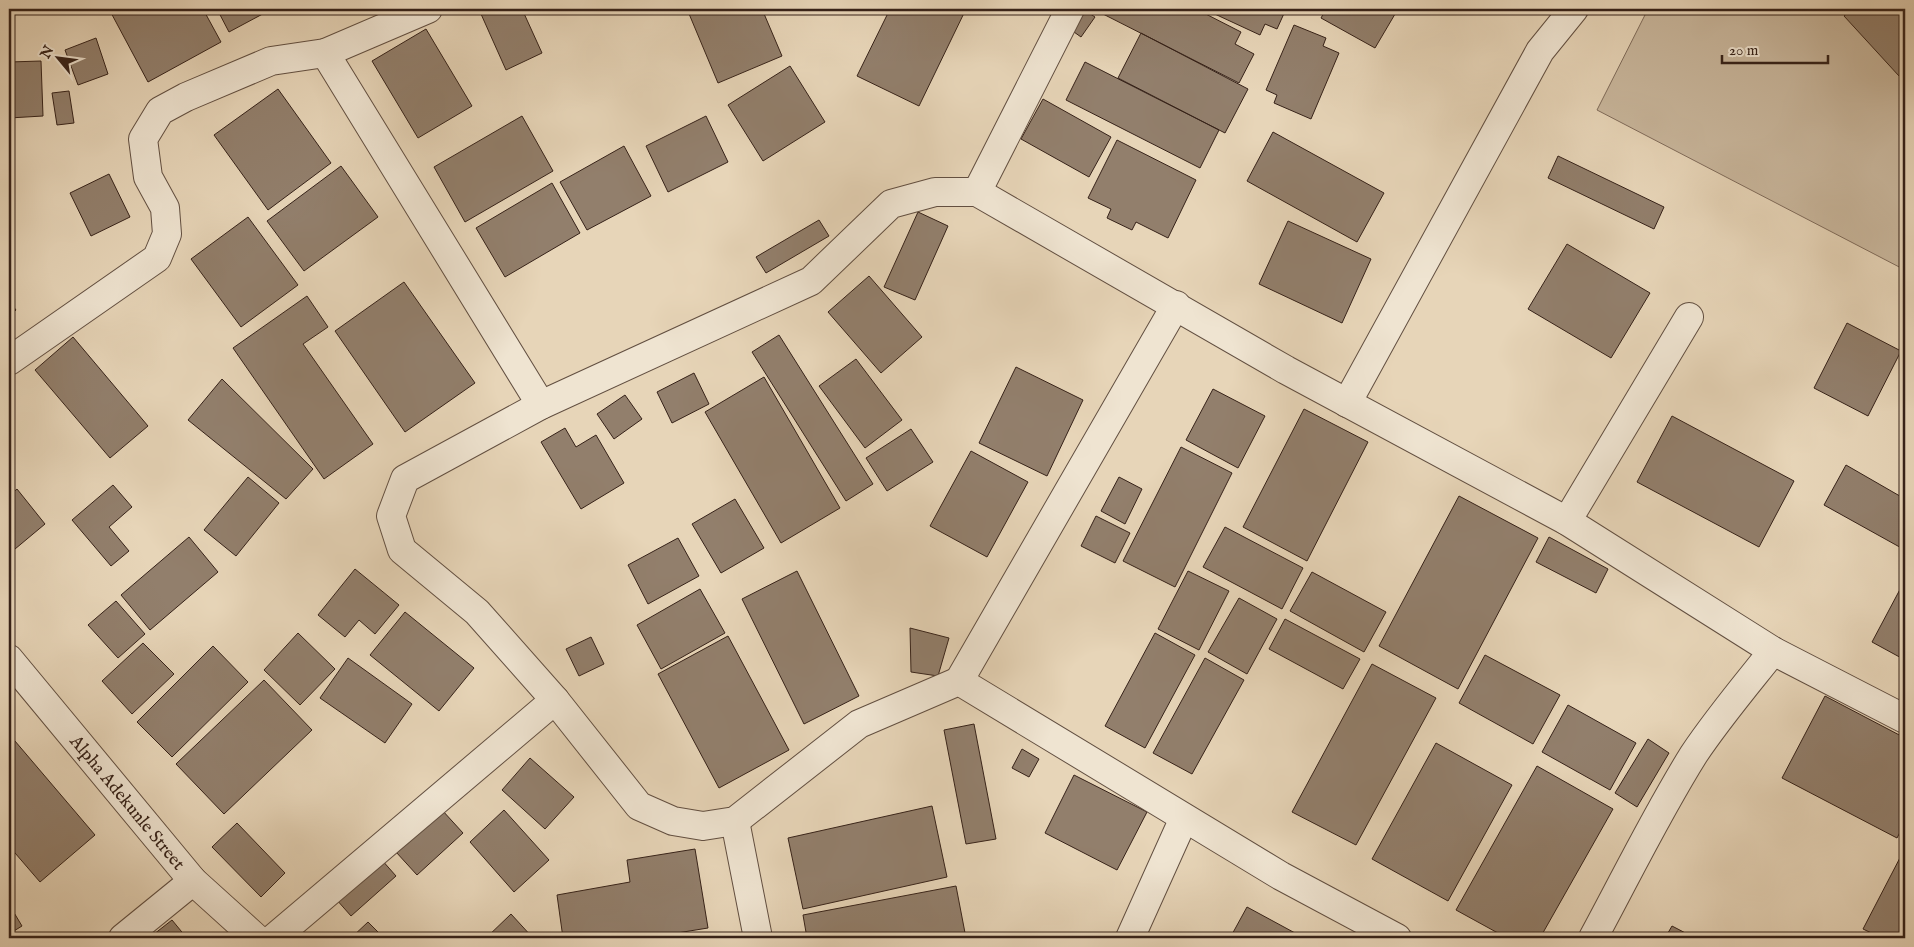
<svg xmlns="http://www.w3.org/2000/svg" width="1914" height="947" font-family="'IM FELL English',serif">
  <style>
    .green { fill: #c9b79d; stroke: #806c5b }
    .building { fill: #927f6c; stroke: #362219 }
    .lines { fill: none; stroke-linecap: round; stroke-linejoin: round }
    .street-casing { stroke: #624f41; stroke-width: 30 }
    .street { stroke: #efe4d1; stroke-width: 28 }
    .labels { text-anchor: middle; stroke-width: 4.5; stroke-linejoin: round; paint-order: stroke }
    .street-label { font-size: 18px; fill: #362219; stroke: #efe4d1 }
  </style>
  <rect width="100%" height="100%" fill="#e7d5b8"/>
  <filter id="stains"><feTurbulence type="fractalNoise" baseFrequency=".004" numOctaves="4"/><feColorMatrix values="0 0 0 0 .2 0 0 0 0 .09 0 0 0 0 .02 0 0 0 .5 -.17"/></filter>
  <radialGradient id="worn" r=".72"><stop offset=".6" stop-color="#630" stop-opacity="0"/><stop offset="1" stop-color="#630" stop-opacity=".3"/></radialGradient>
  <!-- green -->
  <path class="green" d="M 1648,9 L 1905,9 L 1905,270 L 1597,110 Z"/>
  <!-- building -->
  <path class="building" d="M 109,9 L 203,9 L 221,42 L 148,82 Z
    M 217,9 L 272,9 L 229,32 Z
    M 492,9 L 522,9 L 542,53 L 506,70 L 481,14 Z
    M 687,9 L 762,9 L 782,56 L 718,83 Z
    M 890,9 L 966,9 L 919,106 L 857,76 Z
    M 1083,9 L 1095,17 L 1081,37 L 1067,27 Z
    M 1106,9 L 1196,9 L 1241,32 L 1235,44 L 1254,54 L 1239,83 L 1103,14 Z
    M 1204,9 L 1286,9 L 1277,29 L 1265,24 L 1260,35 Z
    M 1326,9 L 1398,9 L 1375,48 L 1321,18 Z
    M 1852,9 L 1905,9 L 1905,71 L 1899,76 L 1844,16 Z
    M 1294,25 L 1326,38 L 1323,46 L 1339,53 L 1311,119 L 1274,103 L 1277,95 L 1266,90 Z
    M 426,29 L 472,106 L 418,138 L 372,61 Z
    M 1141,33 L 1248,89 L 1225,133 L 1118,78 Z
    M 96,38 L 108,74 L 78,85 L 65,50 Z
    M 41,61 L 43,116 L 9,118 L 9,62 Z
    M 1085,62 L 1219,130 L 1200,168 L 1066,100 Z
    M 790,66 L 825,122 L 763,161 L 728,105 Z
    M 278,89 L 331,163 L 268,210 L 214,135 Z
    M 69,91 L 74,123 L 57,125 L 52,93 Z
    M 1043,99 L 1111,137 L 1089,177 L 1021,139 Z
    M 522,116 L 553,171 L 465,222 L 434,167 Z
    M 706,116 L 728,162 L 668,192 L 646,146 Z
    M 1273,132 L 1384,193 L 1357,242 L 1247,181 Z
    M 1117,140 L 1196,180 L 1168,238 L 1136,222 L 1132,230 L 1107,218 L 1111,209 L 1088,198 Z
    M 624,146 L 651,196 L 587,230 L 560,182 Z
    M 1558,156 L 1664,207 L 1654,229 L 1548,178 Z
    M 341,166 L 378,217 L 304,271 L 267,221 Z
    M 109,174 L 130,217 L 91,236 L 70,193 Z
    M 552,183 L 580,233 L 505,277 L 476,228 Z
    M 918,212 L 948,226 L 915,300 L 884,287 Z
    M 248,217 L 298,285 L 241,327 L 191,259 Z
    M 819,220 L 829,236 L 766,273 L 756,257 Z
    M 1288,221 L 1371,259 L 1342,323 L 1259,284 Z
    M 1567,244 L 1650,293 L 1611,358 L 1528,309 Z
    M 869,276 L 922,337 L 881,373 L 828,312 Z
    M 404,282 L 475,383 L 405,432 L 335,331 Z
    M 307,296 L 328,327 L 303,344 L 373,444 L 324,479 L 233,348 Z
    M 9,301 L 16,310 L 9,316 Z
    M 1847,323 L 1901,351 L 1868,416 L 1814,388 Z
    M 779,335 L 873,484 L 846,501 L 752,352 Z
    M 73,337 L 148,426 L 110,458 L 35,370 Z
    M 856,359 L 902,420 L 865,448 L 819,386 Z
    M 1016,367 L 1083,400 L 1047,476 L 979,443 Z
    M 694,373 L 709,404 L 672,423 L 657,392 Z
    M 764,377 L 840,508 L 781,543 L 705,412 Z
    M 222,379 L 313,469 L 286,499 L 188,420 Z
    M 1213,389 L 1265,416 L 1238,468 L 1186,440 Z
    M 625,395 L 642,419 L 614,439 L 597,414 Z
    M 1304,409 L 1368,442 L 1307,561 L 1243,527 Z
    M 1672,416 L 1794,481 L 1759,547 L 1637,482 Z
    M 565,428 L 576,447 L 596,435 L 624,483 L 581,509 L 541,442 Z
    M 911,429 L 933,462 L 887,491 L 866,458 Z
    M 1181,447 L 1232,473 L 1175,587 L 1123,561 Z
    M 971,451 L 1028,482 L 987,557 L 930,526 Z
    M 1846,465 L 1905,499 L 1905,550 L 1824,505 Z
    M 248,477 L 279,503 L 236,556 L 204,530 Z
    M 1119,477 L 1142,489 L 1125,524 L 1101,511 Z
    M 113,485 L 132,507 L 109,527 L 129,551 L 111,566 L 72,520 Z
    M 17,489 L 45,524 L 9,554 L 9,496 Z
    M 1459,496 L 1538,538 L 1458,689 L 1379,646 Z
    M 735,499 L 764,548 L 721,573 L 692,524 Z
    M 1096,516 L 1130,533 L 1115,563 L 1081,546 Z
    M 1225,527 L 1303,568 L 1282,609 L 1203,567 Z
    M 189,537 L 218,572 L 150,630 L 121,595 Z
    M 1549,537 L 1608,569 L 1596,593 L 1536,562 Z
    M 678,538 L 699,576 L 648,604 L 628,565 Z
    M 355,569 L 399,605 L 375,634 L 359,620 L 345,637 L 318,615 Z
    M 797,571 L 859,696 L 804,724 L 742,599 Z
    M 1188,571 L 1229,591 L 1199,650 L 1158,629 Z
    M 1312,572 L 1386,612 L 1364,652 L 1290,611 Z
    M 1905,580 L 1905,660 L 1872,642 Z
    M 700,589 L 725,633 L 661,669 L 637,625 Z
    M 1239,598 L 1277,619 L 1247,674 L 1208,652 Z
    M 116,601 L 145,634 L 118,658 L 88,625 Z
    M 405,612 L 474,668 L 439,711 L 370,655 Z
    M 1285,619 L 1360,659 L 1343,689 L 1269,649 Z
    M 910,628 L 949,638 L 938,676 L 911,672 Z
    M 298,633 L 335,669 L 300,705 L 264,670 Z
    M 1155,633 L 1195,655 L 1145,748 L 1105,726 Z
    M 728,636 L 789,750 L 719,788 L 658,674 Z
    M 591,637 L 604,664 L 579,676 L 566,649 Z
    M 143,643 L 174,674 L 132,714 L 102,681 Z
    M 213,646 L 248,682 L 172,757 L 137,722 Z
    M 1485,655 L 1560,695 L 1533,744 L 1459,703 Z
    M 348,658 L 412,704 L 385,743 L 320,698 Z
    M 1205,658 L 1244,680 L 1192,774 L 1153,753 Z
    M 1372,664 L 1436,698 L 1356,845 L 1292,812 Z
    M 264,680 L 312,730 L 224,814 L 176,764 Z
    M 1825,696 L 1905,738 L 1905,823 L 1897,838 L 1782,778 Z
    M 1568,705 L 1636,743 L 1610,790 L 1542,752 Z
    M 974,724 L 996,839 L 966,844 L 944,730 Z
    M 9,734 L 95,835 L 40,882 L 9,846 Z
    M 1648,739 L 1669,753 L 1637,807 L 1615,793 Z
    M 1436,743 L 1512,785 L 1448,901 L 1372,859 Z
    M 1022,749 L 1039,759 L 1029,777 L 1012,768 Z
    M 530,758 L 574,797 L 545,829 L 502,790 Z
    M 1537,766 L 1613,809 L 1540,938 L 1507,938 L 1456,910 Z
    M 1074,775 L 1147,812 L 1117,870 L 1045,833 Z
    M 932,806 L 947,877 L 803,909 L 788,838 Z
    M 442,810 L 463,833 L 417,875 L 396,852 Z
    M 504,810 L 549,860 L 514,892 L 470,842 Z
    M 237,823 L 285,873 L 261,897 L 212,847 Z
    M 695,849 L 708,928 L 646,938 L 563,938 L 557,895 L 630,882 L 627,860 Z
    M 1903,852 L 1905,853 L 1905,938 L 1882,938 L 1863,929 Z
    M 381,859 L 396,876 L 351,916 L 336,899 Z
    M 956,886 L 966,938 L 807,938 L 803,915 Z
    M 10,906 L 22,926 L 9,934 L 9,908 Z
    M 1247,907 L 1295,933 L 1292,938 L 1230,938 Z
    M 511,914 L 533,938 L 486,938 Z
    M 172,920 L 186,937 L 149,938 Z
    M 368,922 L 384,938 L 351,938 Z
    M 1672,926 L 1695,938 L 1665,938 Z"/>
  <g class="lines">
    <defs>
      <g id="street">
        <path d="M 1070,9 L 977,192 L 935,192 L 891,204 L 811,281 L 541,405 L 405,479 L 391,516 L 402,550 L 477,612 L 555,700 L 639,806 L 673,821 L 703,826 L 735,821 L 859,724 L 959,681 L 1281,876 L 1397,938"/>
        <path d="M 325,53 L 541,405"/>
        <path d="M 977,192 L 1286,370 L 1567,521 L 1773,651 L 1905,719"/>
        <path d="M 9,361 L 157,258 L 167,234 L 165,208 L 148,177 L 143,139 L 160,111 L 186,97 L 271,61 L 325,53 L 428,9"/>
        <path d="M 1347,403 L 1540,51 L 1574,9"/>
        <path d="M 1567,521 L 1689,317"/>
        <path id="s1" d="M 9,659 L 193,881 L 256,938"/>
        <path d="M 959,681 L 1176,305"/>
        <path d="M 735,821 L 758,938"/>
        <path d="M 123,938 L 193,881"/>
        <path d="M 274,938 L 555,700"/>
        <path d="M 1130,938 L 1184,818"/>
        <path d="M 1593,938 C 1626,877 1657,813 1694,754 C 1718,718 1746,685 1773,651"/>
      </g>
    </defs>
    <!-- street casing -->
    <use href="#street" class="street-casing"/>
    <!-- street -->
    <use href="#street" class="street"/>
  </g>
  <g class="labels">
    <!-- street labels -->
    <g class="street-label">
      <text dy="6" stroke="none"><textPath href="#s1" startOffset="186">Alpha Adekunle Street</textPath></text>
    </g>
  </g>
  <!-- margin -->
  <rect width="1914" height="947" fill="none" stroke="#e7d5b8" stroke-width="30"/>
  <rect x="10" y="10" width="1894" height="927" fill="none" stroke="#362219" stroke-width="2.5"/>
  <rect x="15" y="15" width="1884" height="917" fill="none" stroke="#362219"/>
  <!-- north arrow -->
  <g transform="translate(58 58) rotate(299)" stroke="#efe4d1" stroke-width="4" paint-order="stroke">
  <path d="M0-4L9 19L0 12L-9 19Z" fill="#362219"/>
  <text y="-8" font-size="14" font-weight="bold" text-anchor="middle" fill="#362219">N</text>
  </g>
  <!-- scale -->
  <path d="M1722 55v8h106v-8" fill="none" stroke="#362219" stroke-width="2.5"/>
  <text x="1729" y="55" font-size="15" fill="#362219" stroke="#efe4d1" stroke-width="4" paint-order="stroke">20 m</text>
  <rect width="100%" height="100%" filter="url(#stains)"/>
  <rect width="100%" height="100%" fill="url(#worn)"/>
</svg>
